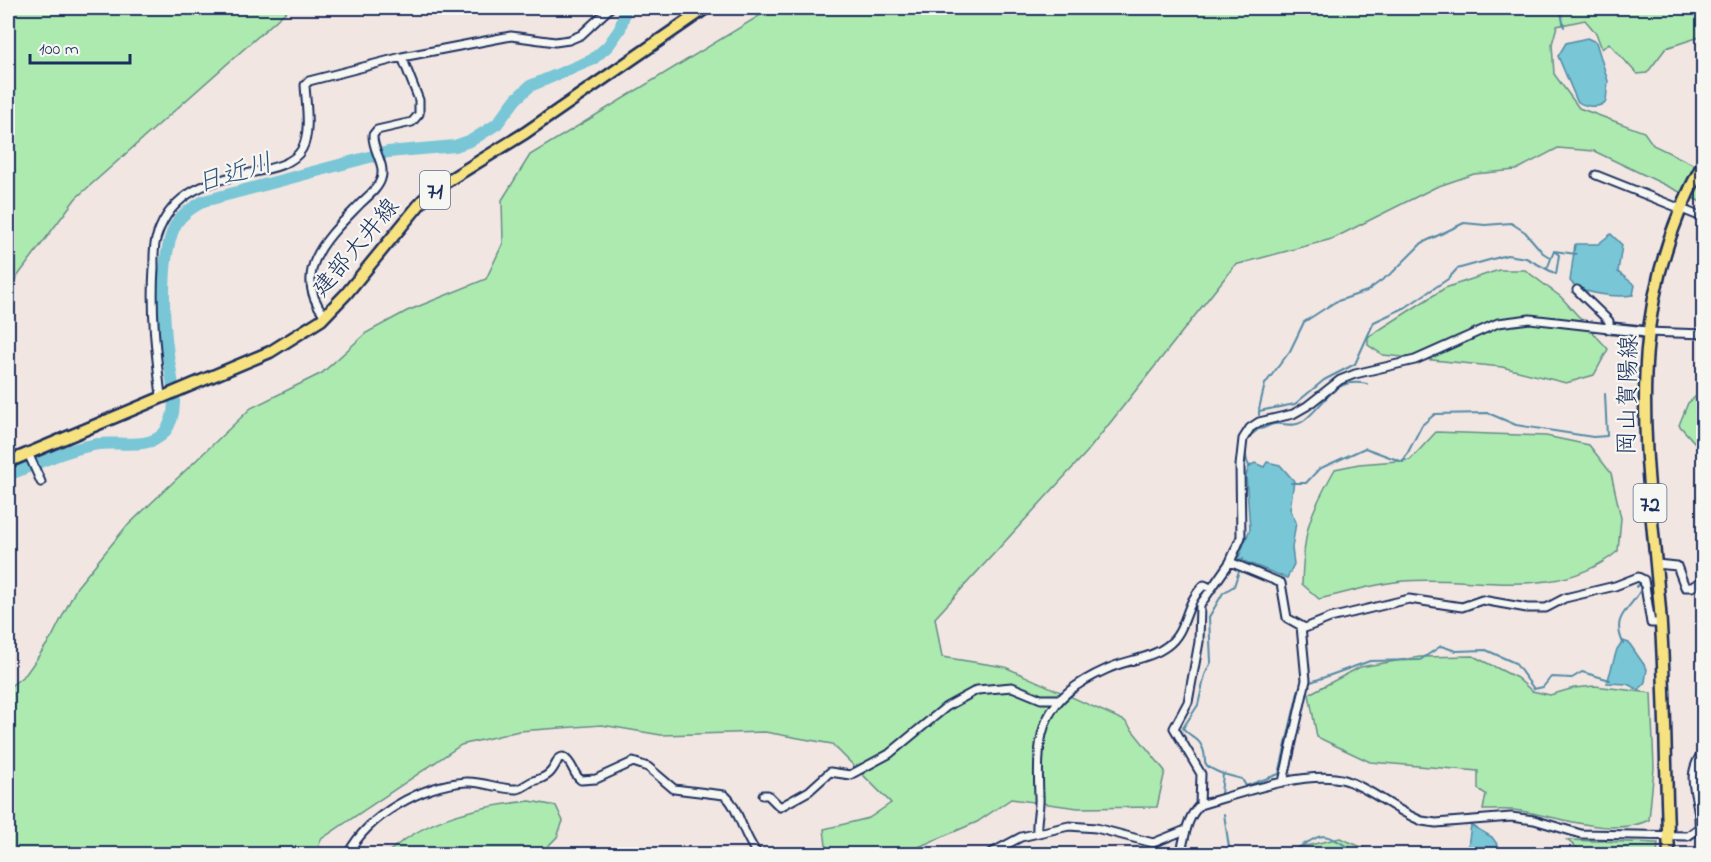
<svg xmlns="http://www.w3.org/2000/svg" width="1711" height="862" font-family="'Indie Flower','Klee One',sans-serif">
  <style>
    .green { fill: #adeab0; stroke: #648c87; stroke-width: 1.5 }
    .water { fill: #78c6d6; stroke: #538aa6; stroke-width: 1.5 }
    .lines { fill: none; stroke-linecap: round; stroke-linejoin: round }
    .stream { stroke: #538aa6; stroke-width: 2 }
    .river { stroke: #78c6d6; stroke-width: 12 }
    .street-casing { stroke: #1b2f5e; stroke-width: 11 }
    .secondary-casing { stroke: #1b2f5e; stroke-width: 14 }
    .primary-casing { stroke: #1b2f5e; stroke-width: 15 }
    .street { stroke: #f6f6f2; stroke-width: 7 }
    .secondary { stroke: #f6f6f2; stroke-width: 9 }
    .primary { stroke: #f7e281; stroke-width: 10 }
    .labels { text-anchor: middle; stroke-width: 4.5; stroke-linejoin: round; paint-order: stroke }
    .shield { fill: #f6f6f2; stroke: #5d6b8a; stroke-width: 1.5 }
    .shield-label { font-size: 22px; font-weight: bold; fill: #1b2f5e }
    .street-label { font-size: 24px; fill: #1b2f5e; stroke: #f6f6f2 }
    .water-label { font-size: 26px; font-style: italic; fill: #32557c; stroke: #f6f6f2 }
  </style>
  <rect width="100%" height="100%" fill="#f2e6e2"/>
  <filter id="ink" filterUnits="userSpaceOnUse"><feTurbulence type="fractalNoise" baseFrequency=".0167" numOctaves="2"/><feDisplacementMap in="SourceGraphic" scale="12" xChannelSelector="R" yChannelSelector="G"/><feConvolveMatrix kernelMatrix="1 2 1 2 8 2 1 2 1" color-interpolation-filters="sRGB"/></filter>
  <g filter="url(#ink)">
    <!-- green -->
    <path class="green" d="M 8,8 L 290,8 L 76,198 L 8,289 Z
      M 772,8 L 1703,8 L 1703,36 L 1666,48 L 1647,73 L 1637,74 L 1609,43 L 1602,49 L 1596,33 L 1585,20 L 1557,26 L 1552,44 L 1554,74 L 1579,108 L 1644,132 L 1653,145 L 1703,169 L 1703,203 L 1594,151 L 1558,148 L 1516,170 L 1474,174 L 1436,187 L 1332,239 L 1235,265 L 1087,452 L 935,618 L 942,657 L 1005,667 L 1125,721 L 1165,771 L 1157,807 L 1078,808 L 1011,799 L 977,822 L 902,854 L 827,854 L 824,829 L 869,818 L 891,803 L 832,744 L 765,732 L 661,735 L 602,725 L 519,731 L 461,745 L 320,840 L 318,854 L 8,854 L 8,688 L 26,674 L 52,637 L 77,587 L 125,528 L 251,408 L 322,373 L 366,333 L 407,311 L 486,279 L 503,243 L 502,200 L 530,155 Z
      M 1499,270 L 1525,270 L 1561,297 L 1608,349 L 1594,375 L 1566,383 L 1502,367 L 1383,355 L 1368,345 L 1368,337 L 1445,288 Z
      M 1701,392 L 1704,392 L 1703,452 L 1679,425 L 1688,403 Z
      M 1436,432 L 1546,436 L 1589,445 L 1611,473 L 1621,518 L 1618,551 C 1556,603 1477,575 1404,581 C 1376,583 1347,593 1319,599 L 1302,584 C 1304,529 1308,517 1335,469 L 1359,464 L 1410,460 Z
      M 1473,656 L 1517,678 L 1532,691 L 1550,695 L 1574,688 L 1595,686 L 1651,693 L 1654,768 L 1649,820 C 1612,838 1559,817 1521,811 C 1509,809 1495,810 1483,810 L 1486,794 L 1478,789 L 1478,771 L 1370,762 L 1317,737 L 1309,694 L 1360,667 L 1420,657 Z
      M 530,801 L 556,806 L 563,821 L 557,837 L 540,854 L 386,854 C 427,818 477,806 530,801 Z
      M 1340,838 L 1378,854 L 1275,854 L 1276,853 Z
      M 1567,840 L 1658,843 L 1657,854 L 1585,854 Z"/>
    <!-- water -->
    <path class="water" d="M 1587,38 L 1596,42 L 1608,81 L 1606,101 C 1600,109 1584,107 1577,101 L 1558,56 L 1566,43 Z
      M 1611,234 L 1622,245 L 1618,272 L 1635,285 L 1633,295 C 1616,298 1581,294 1570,281 L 1575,244 L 1598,244 Z
      M 1267,462 L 1280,465 L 1294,481 L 1290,509 L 1296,522 L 1292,548 L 1294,564 L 1287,578 L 1238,559 L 1250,529 L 1246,476 L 1249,466 L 1255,463 L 1264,467 Z
      M 1623,641 L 1629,643 L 1647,669 L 1645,682 L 1639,690 L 1627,684 L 1607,683 L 1617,649 Z
      M 1471,825 L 1492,837 L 1504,854 L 1467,854 Z"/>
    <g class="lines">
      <!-- stream -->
      <path class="stream" d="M 1560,8 L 1564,27
        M 1547,269 L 1554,251
        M 1259,409 L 1265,384 L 1290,351 L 1304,322 L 1335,302 L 1367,291 L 1393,272 L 1422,243 L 1464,223 L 1485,225 L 1511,223 L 1525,232 L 1543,253 L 1551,258
        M 1259,415 L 1259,411 L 1295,404 L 1324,380 L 1355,364 L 1374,322 L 1406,307 L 1448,279 L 1457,269 L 1507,255 L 1526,258 L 1556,274 L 1559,255 L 1554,251 L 1576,254
        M 1260,429 C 1265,428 1269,425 1274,424 C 1283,422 1292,428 1302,422 C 1325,406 1332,376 1367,384
        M 1250,467 C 1245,461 1244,445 1249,437 C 1252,433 1258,431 1260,427
        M 1291,483 L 1306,483 L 1319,469 L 1365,448 L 1403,462 L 1422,425 L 1435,414 L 1488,413 L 1516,425 L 1593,437 L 1607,436 L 1605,394
        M 1623,643 C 1611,616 1629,611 1640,591 L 1641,583 L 1636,587
        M 1308,683 L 1370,661 L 1420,660 L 1441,646 L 1456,651 L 1486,650 L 1515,663 L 1534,689 L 1543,687 L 1551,677 L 1572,678 L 1582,672 L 1610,680
        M 1223,774 L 1242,779 L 1246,786 L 1279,774 L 1299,688
        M 1221,794 L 1223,774 C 1194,763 1211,761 1201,745 C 1198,738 1188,735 1183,728 L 1198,705 L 1205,675 L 1211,662 L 1209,617 L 1223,593 L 1234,586 L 1243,559
        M 1224,814 L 1230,854
        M 1284,854 C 1324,839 1313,823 1358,854
        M 1446,854 L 1459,854"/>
      <!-- river -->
      <path class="river" d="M 8,475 C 36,464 67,449 98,444 C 117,441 149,450 164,433 C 182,411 171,378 168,354 C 163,320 160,253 176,224 C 182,213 194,207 204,201 L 388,152 L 455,146 L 472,140 L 497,124 L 516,99 L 530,86 L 592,60 L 608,46 L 620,29 L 626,8"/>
      <defs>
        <path id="street" d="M 1596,175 L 1704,218
          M 325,316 C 289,271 329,236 360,204 C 367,197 378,189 381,179 C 386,164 372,150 373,135 L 377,130 L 412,122 L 419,114 L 419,100 L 402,57
          M 1647,332 L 1704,334
          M 161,396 C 156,353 151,311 154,268 C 154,258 153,246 157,236 C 182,158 282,186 302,149 C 311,133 306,103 305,85 L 309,81 L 402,57 L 511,36 L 555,42 L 569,40 L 581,35 L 610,8
          M 28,453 L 41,482
          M 1230,562 L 1281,583 L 1287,618 L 1305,628 L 1330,618 L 1409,599 L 1462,607 L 1482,600 L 1527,608 L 1546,608 L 1565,598 L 1615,586 L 1638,577 L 1644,580 L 1651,623 L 1661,623
          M 1656,564 L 1677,566 L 1685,587 L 1692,587 L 1704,579
          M 1283,782 L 1306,680 L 1301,626
          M 763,795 L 768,795 L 780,807 L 809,791 L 830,772 L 850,775 L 889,754 L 946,707 L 977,690 L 1012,687 L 1041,699 L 1058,699
          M 1200,805 L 1201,774 L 1174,728 L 1188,702 L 1190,691 L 1199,642 L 1200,605 L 1230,562 L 1241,537 L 1240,466 L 1243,439 L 1250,428 L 1259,422 L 1293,414 L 1307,406 L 1340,380 L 1355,374 L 1415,360 L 1498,323 L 1530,319 L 1609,328 L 1609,321 L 1577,290
          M 1037,832 C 1036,820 1040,808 1039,796 C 1036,729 1042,698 1107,669 C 1126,660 1150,659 1167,646 C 1188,631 1184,603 1204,585 L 1210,588
          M 348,854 C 368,815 422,785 466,782 C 483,781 500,790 517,789 C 523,788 528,783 533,781 C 549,777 552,772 559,758 L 563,757 C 574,763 572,774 581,780 L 596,779 L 633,762 L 648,767 L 674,789 L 724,795 C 738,804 743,838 758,854
          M 989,854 L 1021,837 L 1069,826 L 1096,828 L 1153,843 L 1183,831
          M 1180,854 C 1186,836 1185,820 1200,805 C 1238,794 1307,769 1345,780 C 1372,789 1395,811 1422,821 L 1436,823 L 1511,817 L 1534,820 L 1581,834 L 1688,836 L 1699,828 C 1702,798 1681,780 1704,750"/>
        <path id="secondary" d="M 1609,328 L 1647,332"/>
        <path id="primary" d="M 8,462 L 270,352 L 321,320 L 346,294 L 423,200 L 441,185 L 525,133 L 706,8
          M 1669,854 C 1665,773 1666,691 1660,610 C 1647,448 1619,312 1704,162"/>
      </defs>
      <!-- street casing -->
      <use href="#street" class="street-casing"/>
      <!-- secondary casing -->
      <use href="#secondary" class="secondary-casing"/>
      <!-- primary casing -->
      <use href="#primary" class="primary-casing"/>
      <!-- street -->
      <use href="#street" class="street"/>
      <!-- secondary -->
      <use href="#secondary" class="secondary"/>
      <!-- primary -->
      <use href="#primary" class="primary"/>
    </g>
  </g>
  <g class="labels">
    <!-- shield labels -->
    <g class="shield">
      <rect x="420" y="171" width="30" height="38" rx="4.5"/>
      <rect x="1633.5" y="484" width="33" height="38" rx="4.5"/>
    </g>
    <g class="shield-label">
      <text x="435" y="198">71</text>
      <text x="1650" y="511">72</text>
    </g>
    <!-- street labels -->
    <g class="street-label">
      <text transform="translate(355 247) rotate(-50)" y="8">建部大井線</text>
      <text transform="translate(1627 395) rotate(-89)" y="8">岡山賀陽線</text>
    </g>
    <!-- water labels -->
    <g class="water-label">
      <text transform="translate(234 172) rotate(-17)" y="9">日近川</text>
    </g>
  </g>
  <!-- margin -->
  <rect width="1711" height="862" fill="none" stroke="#f6f6f2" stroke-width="30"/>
  <rect x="15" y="15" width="1681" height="832" fill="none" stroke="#1b2f5e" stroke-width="2" filter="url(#ink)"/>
  <!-- scale -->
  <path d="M30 54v9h100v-9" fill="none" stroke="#1b2f5e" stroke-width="3"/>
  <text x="39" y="54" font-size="18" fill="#1b2f5e" stroke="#f6f6f2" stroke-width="4.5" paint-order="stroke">100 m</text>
</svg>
